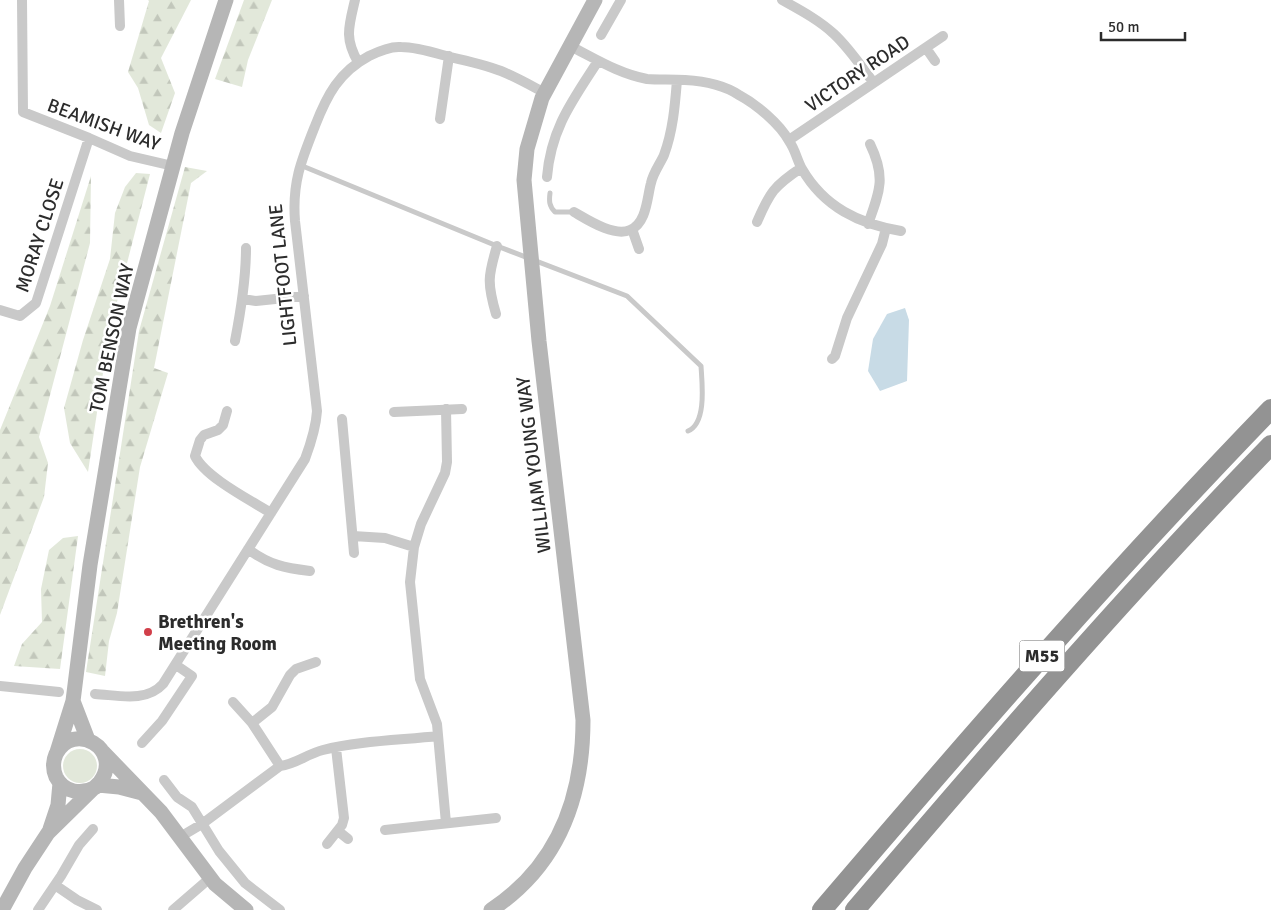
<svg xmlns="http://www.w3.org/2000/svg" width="1271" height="910" font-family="Signika,sans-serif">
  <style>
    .grass { fill: #e2e8da }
    .forest { fill: url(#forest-firs) }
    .water { fill: #c8dbe6 }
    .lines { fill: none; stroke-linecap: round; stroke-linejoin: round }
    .lane { stroke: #c9c9c9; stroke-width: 5 }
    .street { stroke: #c9c9c9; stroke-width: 10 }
    .secondary { stroke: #b6b6b6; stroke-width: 15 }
    .highway { stroke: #939393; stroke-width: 20 }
    .poi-dot { fill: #d13f4a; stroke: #fff; stroke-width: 2 }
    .labels { text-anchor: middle; stroke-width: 5; stroke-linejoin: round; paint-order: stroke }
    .shield { fill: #fff; stroke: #6b6b6b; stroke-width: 1 }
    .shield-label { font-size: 18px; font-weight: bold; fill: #2c2c2c }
    .street-label { font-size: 19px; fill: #2c2c2c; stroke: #fff }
    .poi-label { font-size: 19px; font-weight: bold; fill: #2c2c2c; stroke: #fff; text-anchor: start }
  </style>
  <defs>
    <pattern id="forest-firs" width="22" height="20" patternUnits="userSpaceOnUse" patternTransform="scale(1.25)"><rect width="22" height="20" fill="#e2e8da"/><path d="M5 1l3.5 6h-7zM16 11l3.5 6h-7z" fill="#c2c7bb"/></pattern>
  </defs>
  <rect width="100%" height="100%" fill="#fff"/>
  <!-- grass -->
  <path class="grass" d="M63 766a17 17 0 1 1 34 0a17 17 0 1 1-34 0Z"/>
  <!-- forest -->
  <path class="forest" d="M 148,0 L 191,0 L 161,58 L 175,93 L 161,133 L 149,125 L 138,88 L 128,72 L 149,1 Z
    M 244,0 L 272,0 L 248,60 L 242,87 L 215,79 Z
    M 185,167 L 207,171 L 191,183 L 154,368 L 168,373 L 140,467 L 117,613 L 109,641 L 105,676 L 86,672 L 139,331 Z
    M 136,173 L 150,174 L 109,333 L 88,472 L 70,443 L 64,408 L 83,340 L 110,259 L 115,213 L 125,187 Z
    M 91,176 L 90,243 L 39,437 L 48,463 L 44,497 L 0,615 L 0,430 L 50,306 Z
    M 78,536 L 60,669 L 14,666 L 22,644 L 42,622 L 41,589 L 49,550 L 63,538 Z"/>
  <!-- water -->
  <path class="water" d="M 905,308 L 909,320 L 907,381 L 880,391 L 868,371 L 873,339 L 887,314 Z"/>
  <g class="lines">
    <!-- lane -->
    <path class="lane" d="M 300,165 L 497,246 L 627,296 L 701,366 C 702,383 707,423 688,431
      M 550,193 C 549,201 549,206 555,212 L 574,212"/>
    <!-- street -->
    <path class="street" d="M 22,0 L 23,112 L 89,138 L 130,156 L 173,166
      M 119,0 L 120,26
      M 355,0 C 349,26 344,38 358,62
      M 782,0 C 800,10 819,20 834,34 C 849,48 861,66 873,82
      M 601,35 L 621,0
      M 570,46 C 594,58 619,74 647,79 C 659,80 672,79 685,80 C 703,81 724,85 739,95 C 756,104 780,124 789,141 C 795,149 797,160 802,169 C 824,207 859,224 901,231
      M 926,48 L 935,61
      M 440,119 L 449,56
      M 789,140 L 943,36
      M 547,177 C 551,128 573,100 598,61
      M 574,212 C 588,220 614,237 630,230 C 647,223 647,197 651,183 C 653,173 660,164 664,155 C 673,131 675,105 677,80
      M 757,222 C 770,192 774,186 801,168
      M 868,224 C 880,191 886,177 870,144
      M 632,229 L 639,249
      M 243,299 L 256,301 L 304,296
      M 0,310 L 20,316 L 36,303 L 89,138
      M 496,314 C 487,283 488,276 497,246
      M 235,341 C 241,310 246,280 246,248
      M 832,359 L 835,356 L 847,318 L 882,244 L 886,228
      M 446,409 L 447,462 L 445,473 L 421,524 L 414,547 L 410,582 L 420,679 L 437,724 L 446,823
      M 227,411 L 223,425 L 218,430 L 204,435 L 200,440 L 195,456 C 205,477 250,500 271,513
      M 394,412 L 462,409
      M 342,419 L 354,553
      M 353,536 L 385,538 L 414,547
      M 248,549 C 269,565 285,568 310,571
      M 0,686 L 59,692
      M 95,694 C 117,695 146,703 163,684 L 305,459 C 311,443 316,428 317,411 L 295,221 C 292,183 301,161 315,126 C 327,95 339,72 369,56 C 379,51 390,46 401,47 C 416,47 432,52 446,56 C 464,60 483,64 501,71 C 516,77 530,85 545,93
      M 233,702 L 252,723 L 280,766
      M 252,723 L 272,707 L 290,675 L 296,669 L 316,662
      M 142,743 L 162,721 L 192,676 L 176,665
      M 164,780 L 177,797 L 192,807 L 219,851 L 245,883 L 280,910
      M 385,830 L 496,818
      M 338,831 L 348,839
      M 180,837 L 202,824 L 280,766 C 296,764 307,754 323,750 C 357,741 402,740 438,736
      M 327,844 L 342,825 L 344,818 L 336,748
      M 55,885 L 77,900 L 97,910
      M 38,910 L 61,876 L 79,845 L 93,829
      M 173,910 L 210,878"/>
    <!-- secondary -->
    <path class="secondary" d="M 73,701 L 88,740
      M 57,752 L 73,701 L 90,565 L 129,328 L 182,133 L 226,0
      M 103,752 L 161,812 L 215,884 L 246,910
      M 98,785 L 119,787 L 142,793
      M 50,829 L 58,805 L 60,783
      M 2,910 L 25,868 L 48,833 L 100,782 C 124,749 73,720 56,754 C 53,761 53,770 56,777 C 64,793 82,795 96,787
      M 491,910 C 558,866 583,798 583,720 L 539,341 L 524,180 L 527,149 L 542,98 L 595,0"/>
    <!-- highway -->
    <path class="highway" d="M 822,910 C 968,739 1115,570 1271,409
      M 855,910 C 990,752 1126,594 1271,445"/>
  </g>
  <!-- markers -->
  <circle class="poi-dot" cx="148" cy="632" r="5"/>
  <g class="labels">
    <!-- shield labels -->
    <rect class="shield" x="1019.5" y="640.5" width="45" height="31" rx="4"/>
    <g class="shield-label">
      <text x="1042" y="662">M55</text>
    </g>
    <!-- street labels -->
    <g class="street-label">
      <text transform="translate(857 73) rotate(-34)" y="7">VICTORY ROAD</text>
      <text transform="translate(104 124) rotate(20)" y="7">BEAMISH WAY</text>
      <text transform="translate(39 235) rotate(-72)" y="7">MORAY CLOSE</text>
      <text transform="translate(282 275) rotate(-96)" y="7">LIGHTFOOT LANE</text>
      <text transform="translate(111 338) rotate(-78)" y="7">TOM BENSON WAY</text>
      <text transform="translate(533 465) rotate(-97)" y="7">WILLIAM YOUNG WAY</text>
    </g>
    <!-- poi labels -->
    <g class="poi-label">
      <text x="158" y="628">Brethren's<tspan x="158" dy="22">Meeting Room</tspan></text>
    </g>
  </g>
  <!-- scale -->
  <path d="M1101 32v8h84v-8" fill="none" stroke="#2c2c2c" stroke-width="2.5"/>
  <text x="1108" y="32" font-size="15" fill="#2c2c2c" stroke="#ffffff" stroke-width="4" paint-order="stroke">50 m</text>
</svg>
